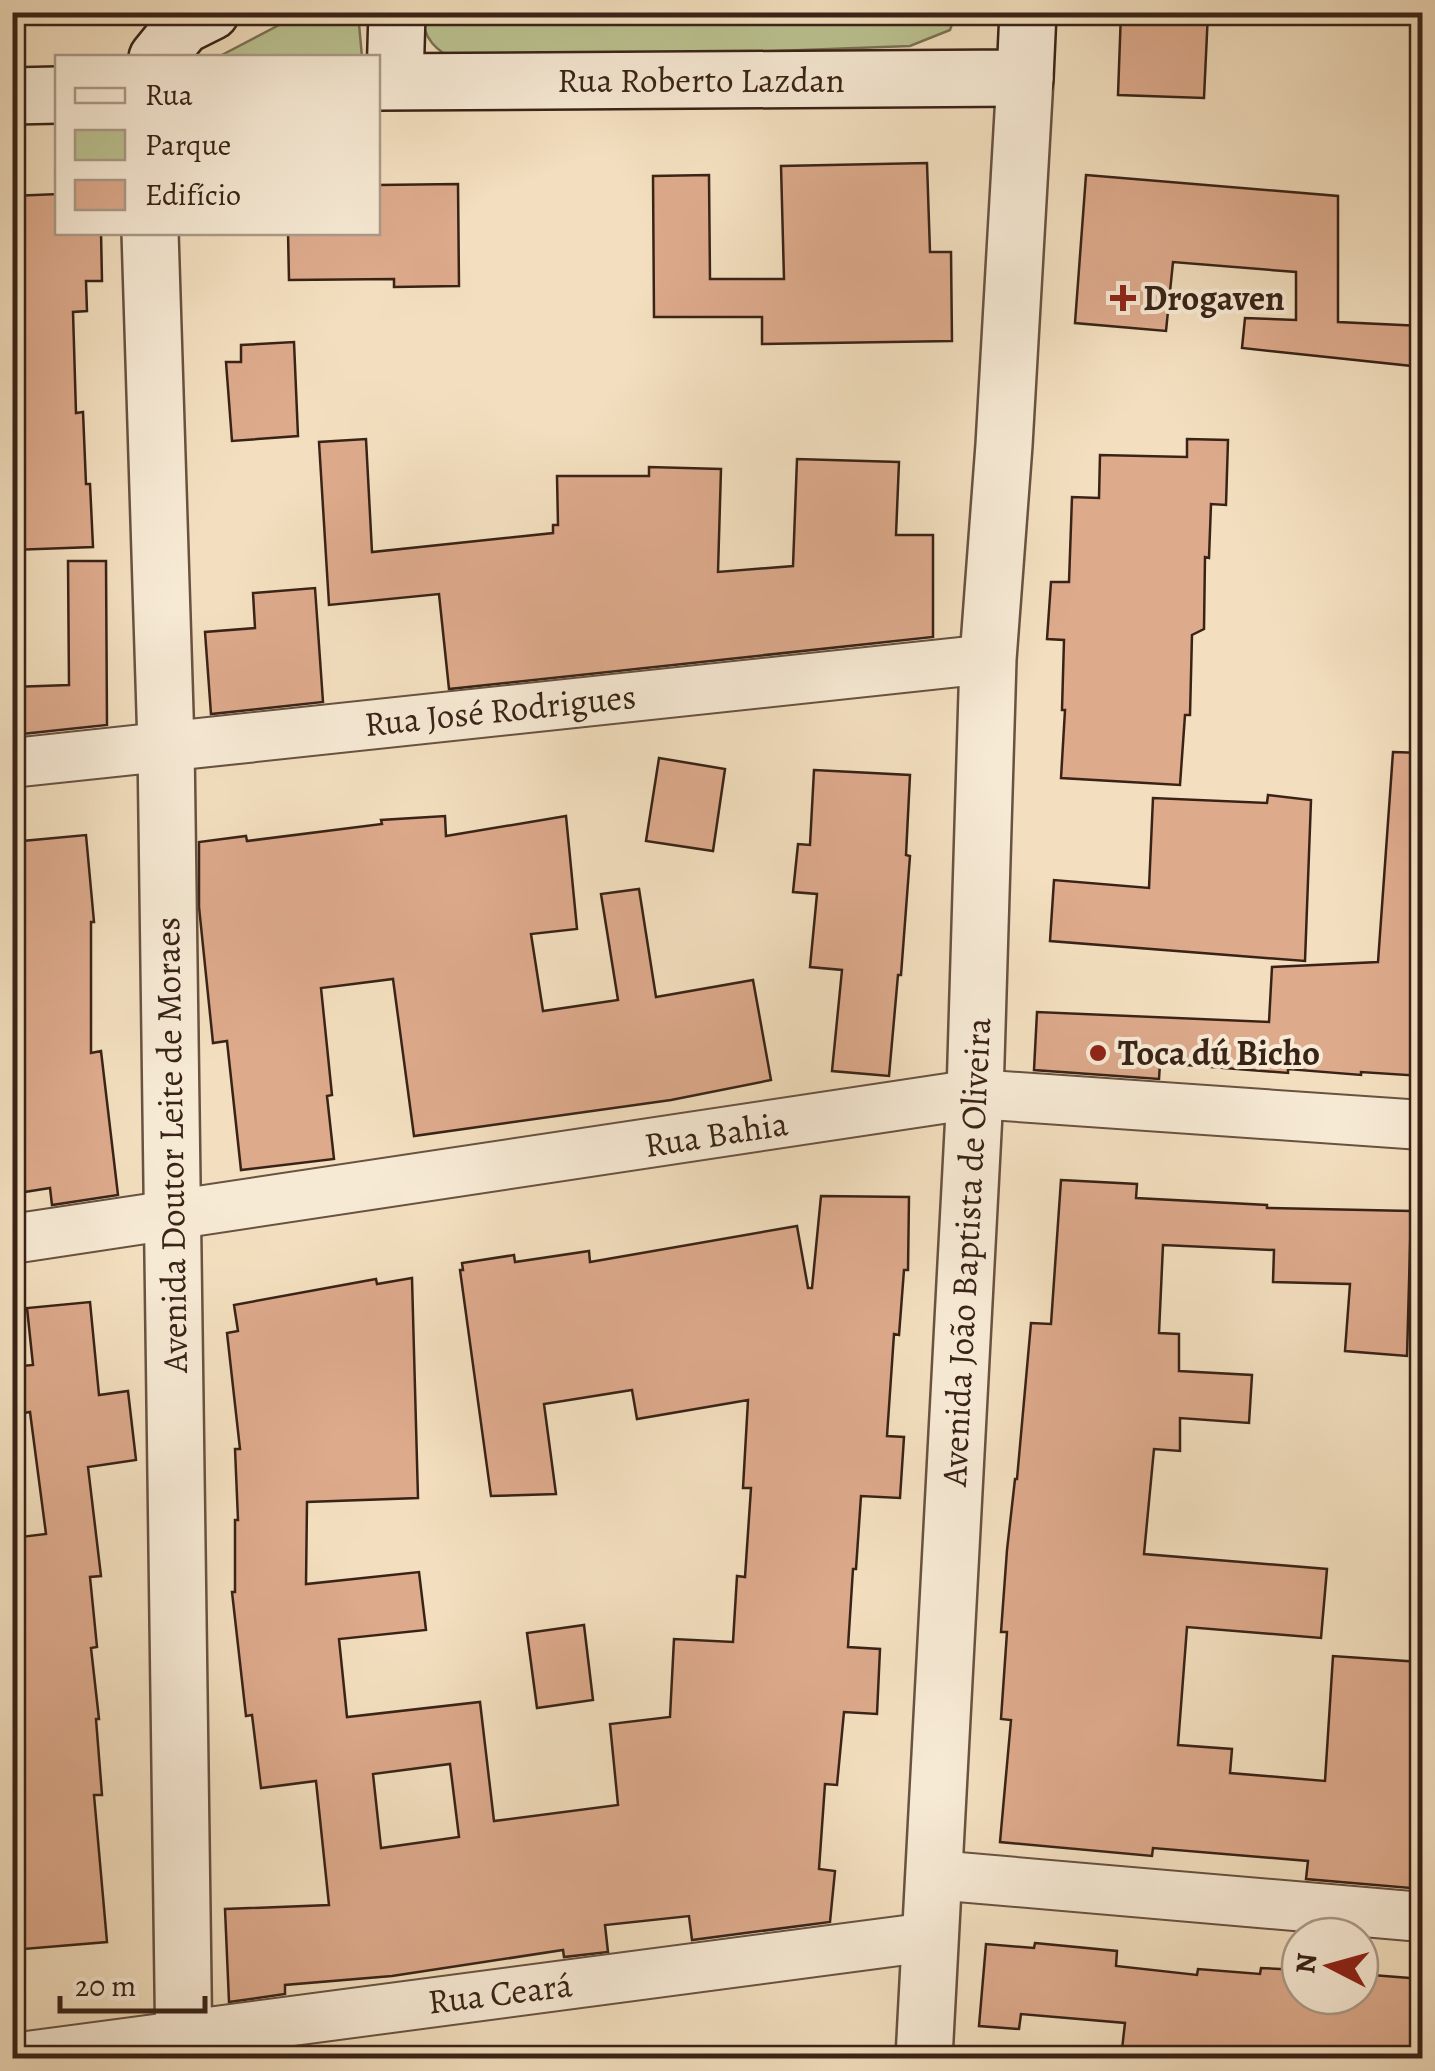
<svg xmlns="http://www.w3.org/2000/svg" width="1435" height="2071" font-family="Alegreya,serif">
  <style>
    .green { fill: #bbc291; stroke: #7a7254; stroke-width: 2.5 }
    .building { fill: #ddaa8c; stroke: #392317; stroke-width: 2.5; fill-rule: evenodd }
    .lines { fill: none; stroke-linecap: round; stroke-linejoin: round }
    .minor-casing { stroke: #685241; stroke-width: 52 }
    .tertiary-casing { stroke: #685241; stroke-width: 60 }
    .secondary-casing { stroke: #392317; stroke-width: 60 }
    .minor { stroke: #f7ead5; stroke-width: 48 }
    .tertiary { stroke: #f7ead5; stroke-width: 55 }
    .secondary { stroke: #f7ead5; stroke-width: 55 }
    .poi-dot { fill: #8f2418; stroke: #f7ead5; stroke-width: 4 }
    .labels { text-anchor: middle; stroke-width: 8; stroke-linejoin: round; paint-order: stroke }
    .street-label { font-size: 35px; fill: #392317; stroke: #f7ead5 }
    .poi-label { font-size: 35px; font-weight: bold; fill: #392317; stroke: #f7ead5; text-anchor: start }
  </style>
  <rect width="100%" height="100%" fill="#f3dfbf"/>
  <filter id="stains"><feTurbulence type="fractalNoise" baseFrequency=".002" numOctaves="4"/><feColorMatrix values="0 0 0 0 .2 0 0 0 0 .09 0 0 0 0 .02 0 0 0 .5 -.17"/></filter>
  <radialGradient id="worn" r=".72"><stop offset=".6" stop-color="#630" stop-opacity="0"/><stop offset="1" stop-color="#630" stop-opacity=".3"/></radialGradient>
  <!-- green -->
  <path class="green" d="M 304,12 L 358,13 L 362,57 L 218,57 Z
    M 422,13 L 956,13 L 950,30 L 910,46 L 459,63 C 436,50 423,40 422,13 Z"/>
  <!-- building -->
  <path class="building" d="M 1121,12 L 1208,12 L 1204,98 L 1118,95 Z
    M 927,163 L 930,252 L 951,252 L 952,341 L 762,344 L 762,317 L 654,317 L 653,176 L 709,175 L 710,279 L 784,279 L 781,166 Z
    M 1086,175 L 1338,196 L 1338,322 L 1422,326 L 1422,367 L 1242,348 L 1245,318 L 1296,320 L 1296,272 L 1173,262 L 1166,331 L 1075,323 Z
    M 458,184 L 459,286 L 394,287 L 394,279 L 289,280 L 288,232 L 378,232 L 378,185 Z
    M 58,194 L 58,232 L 101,232 L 102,281 L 86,281 L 87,311 L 73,312 L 76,413 L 83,412 L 86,484 L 90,484 L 93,547 L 12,550 L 12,196 Z
    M 294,342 L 298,436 L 232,441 L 226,362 L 241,362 L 241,345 Z
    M 366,439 L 372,552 L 553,533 L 553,525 L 558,525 L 557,476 L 649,476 L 649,467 L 721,469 L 718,572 L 793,566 L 797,459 L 899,462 L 896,535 L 933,535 L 933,637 L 449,689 L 439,594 L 329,605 L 319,442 Z
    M 1187,439 L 1228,440 L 1226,505 L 1211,504 L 1209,558 L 1205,557 L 1204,629 L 1192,635 L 1190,715 L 1185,715 L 1180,785 L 1061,778 L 1065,710 L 1062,710 L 1064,640 L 1047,639 L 1051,582 L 1069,582 L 1072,497 L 1099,498 L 1100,455 L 1187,457 Z
    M 68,561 L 106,561 L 107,725 L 12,735 L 12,687 L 69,685 Z
    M 315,588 L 323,702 L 211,714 L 205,632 L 255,628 L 253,593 Z
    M 1393,752 L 1422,753 L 1422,888 L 1419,945 L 1422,945 L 1422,1076 L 1361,1072 L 1361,1075 L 1288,1069 L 1288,1073 L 1160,1063 L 1159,1079 L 1034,1070 L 1037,1012 L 1269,1022 L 1272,967 L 1378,962 Z
    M 659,758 L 725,769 L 713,851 L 646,841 Z
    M 814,770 L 910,775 L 906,855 L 910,856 L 901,975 L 898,975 L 889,1076 L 832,1071 L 842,970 L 810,967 L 817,894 L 793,892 L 798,844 L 810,845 Z
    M 1268,795 L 1311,800 L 1305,961 L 1050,941 L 1054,880 L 1149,888 L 1153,798 L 1267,803 Z
    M 445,816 L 446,836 L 566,816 L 577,929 L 531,934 L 543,1011 L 618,1000 L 601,894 L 639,889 L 656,997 L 753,980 L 771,1080 L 671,1100 L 414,1136 L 393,979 L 321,988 L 332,1095 L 327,1096 L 334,1159 L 241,1170 L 227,1041 L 213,1043 L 199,907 L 199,842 L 246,836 L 247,841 L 382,824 L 381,820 Z
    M 86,835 L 94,922 L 91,922 L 91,1053 L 101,1051 L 118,1195 L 52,1205 L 50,1188 L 12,1194 L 12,842 Z
    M 1061,1180 L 1137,1184 L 1136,1198 L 1267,1205 L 1267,1208 L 1411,1211 L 1407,1356 L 1345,1351 L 1350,1284 L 1273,1282 L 1274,1250 L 1163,1245 L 1159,1333 L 1179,1334 L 1179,1371 L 1252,1375 L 1249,1423 L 1180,1418 L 1180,1451 L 1154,1449 L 1144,1554 L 1327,1569 L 1321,1638 L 1187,1627 L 1178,1745 L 1232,1749 L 1230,1773 L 1325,1781 L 1333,1656 L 1420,1662 L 1411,1789 L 1422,1790 L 1422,1889 L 1306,1879 L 1308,1861 L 1153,1848 L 1152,1856 L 1000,1842 L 1011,1720 L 1001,1719 L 1007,1632 L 1001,1632 L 1007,1550 L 1015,1479 L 1017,1479 L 1031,1323 L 1051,1324 Z
    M 821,1196 L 909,1197 L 908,1270 L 904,1270 L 899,1335 L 894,1334 L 887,1436 L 904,1437 L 900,1498 L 861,1496 L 856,1569 L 853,1569 L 848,1647 L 880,1649 L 877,1714 L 844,1712 L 837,1785 L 825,1784 L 819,1869 L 835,1871 L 830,1922 L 692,1940 L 689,1916 L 605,1925 L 608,1952 L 564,1957 L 563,1950 L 392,1976 L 285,1985 L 285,1994 L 229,2002 L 225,1909 L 329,1905 L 316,1781 L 261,1788 L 252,1715 L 246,1716 L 232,1592 L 235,1592 L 235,1520 L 238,1520 L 235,1449 L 240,1449 L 227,1333 L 238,1331 L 234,1305 L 376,1279 L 377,1284 L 412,1278 L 418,1498 L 307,1502 L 306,1584 L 419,1572 L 426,1630 L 339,1639 L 347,1717 L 480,1702 L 494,1821 L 618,1805 L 610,1724 L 670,1717 L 674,1639 L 733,1642 L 737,1576 L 745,1577 L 751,1488 L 743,1488 L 748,1400 L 637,1419 L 632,1390 L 544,1404 L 556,1494 L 491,1496 L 460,1270 L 463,1270 L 462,1263 L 514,1255 L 515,1262 L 589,1251 L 590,1262 L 797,1226 L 808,1288 L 812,1288 ZM 450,1764 L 459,1837 L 381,1848 L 373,1774 Z
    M 90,1302 L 99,1395 L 128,1391 L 136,1460 L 88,1467 L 101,1576 L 90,1577 L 97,1647 L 91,1648 L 99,1719 L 96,1719 L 102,1795 L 94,1795 L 107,1942 L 12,1950 L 12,1538 L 46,1534 L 30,1412 L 12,1415 L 12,1367 L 33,1365 L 27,1308 Z
    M 584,1625 L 593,1700 L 537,1708 L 527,1633 Z
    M 1035,1943 L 1117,1951 L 1116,1966 L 1197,1975 L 1198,1969 L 1260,1974 L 1261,1968 L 1300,1970 L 1300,1996 L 1360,1996 L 1360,1974 L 1422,1979 L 1422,2058 L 1121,2058 L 1125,2023 L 1021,2014 L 1019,2029 L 979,2026 L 986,1944 L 1034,1948 Z"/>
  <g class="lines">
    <defs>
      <path id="minor" d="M 12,763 L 988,659
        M 12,1239 L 975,1094 L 1422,1125
        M 935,1875 L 1422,1917
        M 12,2058 L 929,1937"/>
      <path id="tertiary" d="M 150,232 L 166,745 L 184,2058
        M 924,2058 L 975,1094 L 988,659 L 1004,445 L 1025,78"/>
      <path id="secondary" d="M 157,58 L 183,26 L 211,12
        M 395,81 L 397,12
        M 378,82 L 1025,78 L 1028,12
        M 12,96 L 58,95"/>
    </defs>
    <!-- minor casing -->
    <use href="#minor" class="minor-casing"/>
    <!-- tertiary casing -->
    <use href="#tertiary" class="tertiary-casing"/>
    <!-- secondary casing -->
    <use href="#secondary" class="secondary-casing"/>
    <!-- minor -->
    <use href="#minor" class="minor"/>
    <!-- tertiary -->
    <use href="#tertiary" class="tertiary"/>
    <!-- secondary -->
    <use href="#secondary" class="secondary"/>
  </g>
  <!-- markers -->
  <g class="poi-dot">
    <path d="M1118 283h10v10h10v10h-10v10h-10v-10h-10v-10h10z"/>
    <circle cx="1098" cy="1053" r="10"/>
  </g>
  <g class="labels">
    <!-- street labels -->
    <g class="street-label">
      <text x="701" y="92">Rua Roberto Lazdan</text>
      <text transform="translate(500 710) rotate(-6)" y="12">Rua José Rodrigues</text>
      <text transform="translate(716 1134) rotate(-9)" y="12">Rua Bahia</text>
      <text transform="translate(171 1145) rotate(-91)" y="12">Avenida Doutor Leite de Moraes</text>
      <text transform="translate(966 1252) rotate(-87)" y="12">Avenida João Baptista de Oliveira</text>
      <text transform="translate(500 1993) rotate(-7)" y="12">Rua Ceará</text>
    </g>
    <!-- poi labels -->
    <g class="poi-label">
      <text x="1143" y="310">Drogaven</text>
      <text x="1118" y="1065">Toca dú Bicho</text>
    </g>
  </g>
  <!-- margin -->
  <rect width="1435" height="2071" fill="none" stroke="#f3dfbf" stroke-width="50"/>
  <rect x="15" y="15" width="1405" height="2041" fill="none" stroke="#392317" stroke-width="5"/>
  <rect x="25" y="25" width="1385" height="2021" fill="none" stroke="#392317" stroke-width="2.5"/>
  <!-- legend -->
  <rect x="55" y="55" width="325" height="180" fill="#f7ead5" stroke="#ab9a89" stroke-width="2.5"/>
  <rect x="75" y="88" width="50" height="15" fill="#f7ead5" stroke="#ab9a89" stroke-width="2.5"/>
  <text x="145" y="105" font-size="30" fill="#392317">Rua</text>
  <rect x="75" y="130" width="50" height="30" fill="#bbc291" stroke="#ab9a89" stroke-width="2.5"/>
  <text x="145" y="155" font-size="30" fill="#392317">Parque</text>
  <rect x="75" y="180" width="50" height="30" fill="#ddaa8c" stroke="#ab9a89" stroke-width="2.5"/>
  <text x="145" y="205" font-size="30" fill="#392317">Edifício</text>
  <!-- north arrow -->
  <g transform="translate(1330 1966) rotate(276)"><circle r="48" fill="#f7ead5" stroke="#ab9a89" stroke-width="2.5"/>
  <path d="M0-8L18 38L0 25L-18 38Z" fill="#8f2418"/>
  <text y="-15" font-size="28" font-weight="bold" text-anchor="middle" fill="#392317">N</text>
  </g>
  <!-- scale -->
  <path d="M60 1996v15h145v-15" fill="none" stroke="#392317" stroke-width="5"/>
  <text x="75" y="1996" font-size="30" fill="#392317" stroke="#f7ead5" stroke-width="8" paint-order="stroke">20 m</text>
  <rect width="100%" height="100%" filter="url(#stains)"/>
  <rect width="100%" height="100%" fill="url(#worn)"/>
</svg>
